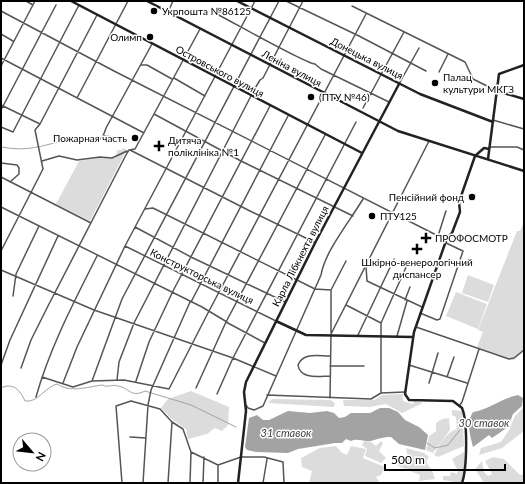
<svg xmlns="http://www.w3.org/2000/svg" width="525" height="484" font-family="Lato,sans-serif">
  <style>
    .green { fill: #dcdcdc }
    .water { fill: #a3a3a3 }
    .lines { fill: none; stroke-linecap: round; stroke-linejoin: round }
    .stream { stroke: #a3a3a3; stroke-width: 1 }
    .street { stroke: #555; stroke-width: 1.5 }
    .secondary { stroke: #222; stroke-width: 2.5 }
    .poi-dot { fill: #000; stroke: #fff; stroke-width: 1.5 }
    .labels { text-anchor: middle; stroke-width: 3; stroke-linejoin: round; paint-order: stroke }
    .poi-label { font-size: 10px; fill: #000; stroke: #fff; text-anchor: start }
    .street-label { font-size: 10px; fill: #000; stroke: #fff }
    .water-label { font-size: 11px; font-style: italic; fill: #444; stroke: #fff }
  </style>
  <rect width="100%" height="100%" fill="#fff"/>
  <!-- green -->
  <path class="green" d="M 123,148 L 126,149 L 126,151 L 90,221 L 56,204 L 79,161 L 96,158 L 116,158 L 117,150 L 122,150 Z
    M 524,222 L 524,351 L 514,360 L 477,347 L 483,332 L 478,330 L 517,231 L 520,231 Z
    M 468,275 L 494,285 L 488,302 L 462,293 Z
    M 456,292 L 487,304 L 478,329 L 446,316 Z
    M 191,391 L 229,407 L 228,425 L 222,431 L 215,428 L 207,434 L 188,439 L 186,429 L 174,421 L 161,408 L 168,399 Z
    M 403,394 L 403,401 L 413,404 L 414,401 L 423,403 L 402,413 L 386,404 L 370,407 L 344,406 L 343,400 L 374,400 L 382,395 Z
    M 272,399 L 331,400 L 335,403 L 334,407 L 268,403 Z
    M 524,407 L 524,431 L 502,448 L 479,455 L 481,448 L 501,442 L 509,430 L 515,416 Z
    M 452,410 L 462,411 L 464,446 L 438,457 L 434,455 C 439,446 446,432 457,429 L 456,417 L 452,415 Z
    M 449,418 L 450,430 L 433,453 L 426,450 L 429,436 L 436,431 L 436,423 L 442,419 Z
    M 364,441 L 371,442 L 376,446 L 381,441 L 383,443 L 379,451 L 386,458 L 381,463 L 365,456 L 367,449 L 362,445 Z
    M 336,446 L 342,453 L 347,455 L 351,446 L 366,449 L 363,458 L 385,467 L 381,475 L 376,477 L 380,483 L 309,483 L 312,471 L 302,467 L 301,458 L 320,448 Z
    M 406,448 L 424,453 L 429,457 L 427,460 L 427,464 L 432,470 L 435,479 L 419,481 L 420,475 L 398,466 L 396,455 L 408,458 Z
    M 464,452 L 465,473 L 461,483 L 443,480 L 443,476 L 450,476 L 451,472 L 457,474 L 458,471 L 452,459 Z
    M 493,457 L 504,459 L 520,475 L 524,474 L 524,483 L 484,483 L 475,469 L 482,461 L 484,472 L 488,476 L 492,474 L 485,461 Z"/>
  <!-- water -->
  <path class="water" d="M 518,395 L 523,398 L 522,406 L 513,414 L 508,427 L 492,438 L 489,435 L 473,447 C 470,435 466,422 473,412 C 490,409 502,398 518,395 Z
    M 380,408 L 389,408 L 398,412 L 405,420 L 419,427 L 428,435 L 425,450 L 399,444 L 391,437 C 383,437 378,439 371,441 C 363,442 359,438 351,441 L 346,439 L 342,443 L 335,443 L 298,449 L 288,453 L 256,452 L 247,450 L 245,447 L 249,418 L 257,415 L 263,420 L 269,420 L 288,411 L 310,413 L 327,411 L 334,413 L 339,418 L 345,417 L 351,413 L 370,413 Z"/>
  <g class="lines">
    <!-- stream -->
    <path class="stream" d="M 1,147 C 30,152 39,146 67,140
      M 1,388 C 13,382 20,390 25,401 C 38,403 45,387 57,384 C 71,393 87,387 102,385 C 108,388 112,384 118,386 C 130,388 130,398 145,391 L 191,405 L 236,427
      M 427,443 L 435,448 L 448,445 L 460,430"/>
    <!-- street -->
    <path class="street" d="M 26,1 L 33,5
      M 286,1 L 359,36 L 426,71
      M 352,6 L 465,62 L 473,79 L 497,91
      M 1,11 L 114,71 L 446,240
      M 168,12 L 173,1
      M 213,12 C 229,20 306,64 315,64 L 321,69 L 389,102
      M 1,34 L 13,41
      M 1,58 L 144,133
      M 141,65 L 147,65 L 172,79
      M 1,66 L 35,1
      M 439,72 L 448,54
      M 174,78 L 205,96
      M 399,84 L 419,48
      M 77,98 L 128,1
      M 1,105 L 40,124
      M 363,108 L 404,32
      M 1,110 L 56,5
      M 154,114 L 241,161 L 353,216
      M 493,120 L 524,129
      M 1,127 L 13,132 L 79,5
      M 104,136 L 113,137
      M 96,141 C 103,139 104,134 106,128 L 152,44
      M 490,147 L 517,147 L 524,150
      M 130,150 L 250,211 L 314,242
      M 42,161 L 59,156 L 77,160 L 100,157 L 112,158 L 127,151
      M 1,163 L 17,165 L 19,168 L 19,174 L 10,182
      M 1,177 L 91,223
      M 1,207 L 202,307 L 227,322
      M 145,209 L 153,208 L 315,289 L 331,290
      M 135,227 L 191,257 L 285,302
      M 438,236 L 446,211
      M 125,246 L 276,321
      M 1,251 L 43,169 L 35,130 L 40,124 L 97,15
      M 366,266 L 367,281 L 422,307
      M 1,270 L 94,310 L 233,358 L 276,376
      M 13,296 L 16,274 L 39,226
      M 405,300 L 410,287
      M 191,302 L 288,116
      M 346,305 L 381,323
      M 420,313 L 437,320 L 440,319 L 463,251 L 446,243
      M 226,322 L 265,343
      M 416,327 L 509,359 L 514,358 L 524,350
      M 331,333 L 331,290 L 346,261
      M 358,335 L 394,259
      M 397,336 L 407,301
      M 330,356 C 318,356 303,352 298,365 C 300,380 320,376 330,376
      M 1,365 L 10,340 L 58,236
      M 409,365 L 467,383
      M 330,366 L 364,366
      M 21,368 L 31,340 L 48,306 L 127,153 L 129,150 L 135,149 L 200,29
      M 42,377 L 73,387 L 92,381 L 124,380 L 169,389 L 209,311 L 366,14
      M 447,377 L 454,357
      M 117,380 L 119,362 L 134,323 L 254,90 L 260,80 L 263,78 L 303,1
      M 92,381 L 122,299 L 279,1
      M 136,381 L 149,342 L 173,291 L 270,106
      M 63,383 L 77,347 L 125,246 L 255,1
      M 429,383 L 438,353
      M 196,388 L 226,322 L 325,135
      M 381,393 L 381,323 L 407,265
      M 217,394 L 233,358 L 356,122
      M 267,395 L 371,399 L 381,393 L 405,392
      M 36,397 C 50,347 74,302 97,256
      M 330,398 L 331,334 L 429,141
      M 246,405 L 248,408 L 254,410 L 263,406 L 321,275 C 325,251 350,221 363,199
      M 460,405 L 462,402 L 479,349
      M 130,437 L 146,438
      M 122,483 L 116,406 L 131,401 L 160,409 L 172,422 L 183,429 L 191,452 L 218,465 L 241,457 L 264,457 L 283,462 L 284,483
      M 143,483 L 148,405 L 151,390 L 190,302
      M 168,483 L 172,422
      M 190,483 L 191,452
      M 203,483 L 204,457
      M 218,483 L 218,465
      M 263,483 L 267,459"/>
    <!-- secondary -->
    <path class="secondary" d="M 71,1 L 362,153
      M 147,1 L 398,131 L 524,171
      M 237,1 L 420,94 L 493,122
      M 497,91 L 524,99
      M 488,159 L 499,74 L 524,65
      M 276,321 L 306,335 L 413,337
      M 238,483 L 246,411 L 244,392 L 246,382 L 315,243 L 399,84
      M 462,483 C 467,469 468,422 462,408 L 453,401 L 409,400 L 405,394 L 414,332 L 447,238 L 452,233 L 460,212 L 459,202 L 475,156 L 484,148 L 489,149"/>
  </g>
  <!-- markers -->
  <g class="poi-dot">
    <circle cx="154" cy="11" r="4"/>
    <circle cx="150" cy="37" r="4"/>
    <circle cx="435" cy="83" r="4"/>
    <circle cx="311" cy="97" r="4"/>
    <circle cx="135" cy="138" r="4"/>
    <path d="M157 140h4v4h4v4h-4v4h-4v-4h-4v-4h4z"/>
    <circle cx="472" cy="197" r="4"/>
    <circle cx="372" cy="216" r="4"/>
    <path d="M424 232h4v4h4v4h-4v4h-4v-4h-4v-4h4z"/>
    <path d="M415 243h4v4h4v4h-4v4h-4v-4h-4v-4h4z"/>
  </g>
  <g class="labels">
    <!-- poi labels -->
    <g class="poi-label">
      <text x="162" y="15">Укрпошта №86125</text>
      <text x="142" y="41" text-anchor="end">Олимп</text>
      <text x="443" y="81">Палац<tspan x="443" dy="12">культури МКГЗ</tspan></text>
      <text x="319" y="101">(ПТУ №46)</text>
      <text x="127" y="142" text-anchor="end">Пожарная часть</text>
      <text x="168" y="144">Дитяча<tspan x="168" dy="12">поліклініка №1</tspan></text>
      <text x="464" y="201" text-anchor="end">Пенсійний фонд</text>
      <text x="380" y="220">ПТУ125</text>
      <text x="435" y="242">ПРОФОСМОТР</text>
      <text x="417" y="266" text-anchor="middle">Шкірно-венерологічний<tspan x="417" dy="12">диспансер</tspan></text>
    </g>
    <!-- street labels -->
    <g class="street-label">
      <text transform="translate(367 58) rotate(27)" y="4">Донецька вулиця</text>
      <text transform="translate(292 68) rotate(28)" y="4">Леніна вулиця</text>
      <text transform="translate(220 71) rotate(28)" y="4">Островського вулиця</text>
      <text transform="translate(300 256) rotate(-63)" y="4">Карла Лібкнехта вулиця</text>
      <text transform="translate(202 276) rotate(26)" y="4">Конструкторська вулиця</text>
    </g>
    <!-- water labels -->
    <g class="water-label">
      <text x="484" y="427">30 ставок</text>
      <text x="286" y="437">31 ставок</text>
    </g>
  </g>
  <!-- border -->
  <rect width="525" height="484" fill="none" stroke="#000000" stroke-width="4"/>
  <!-- north arrow -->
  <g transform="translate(32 452) rotate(118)"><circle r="19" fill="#ffffff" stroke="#999999"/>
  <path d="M0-3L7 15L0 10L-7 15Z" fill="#000000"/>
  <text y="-6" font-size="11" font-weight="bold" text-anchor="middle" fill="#000000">N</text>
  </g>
  <!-- scale -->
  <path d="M385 464v6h120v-6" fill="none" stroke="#000000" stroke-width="2"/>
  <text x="391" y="464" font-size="12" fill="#000000" stroke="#ffffff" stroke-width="3" paint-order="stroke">500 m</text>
</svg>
